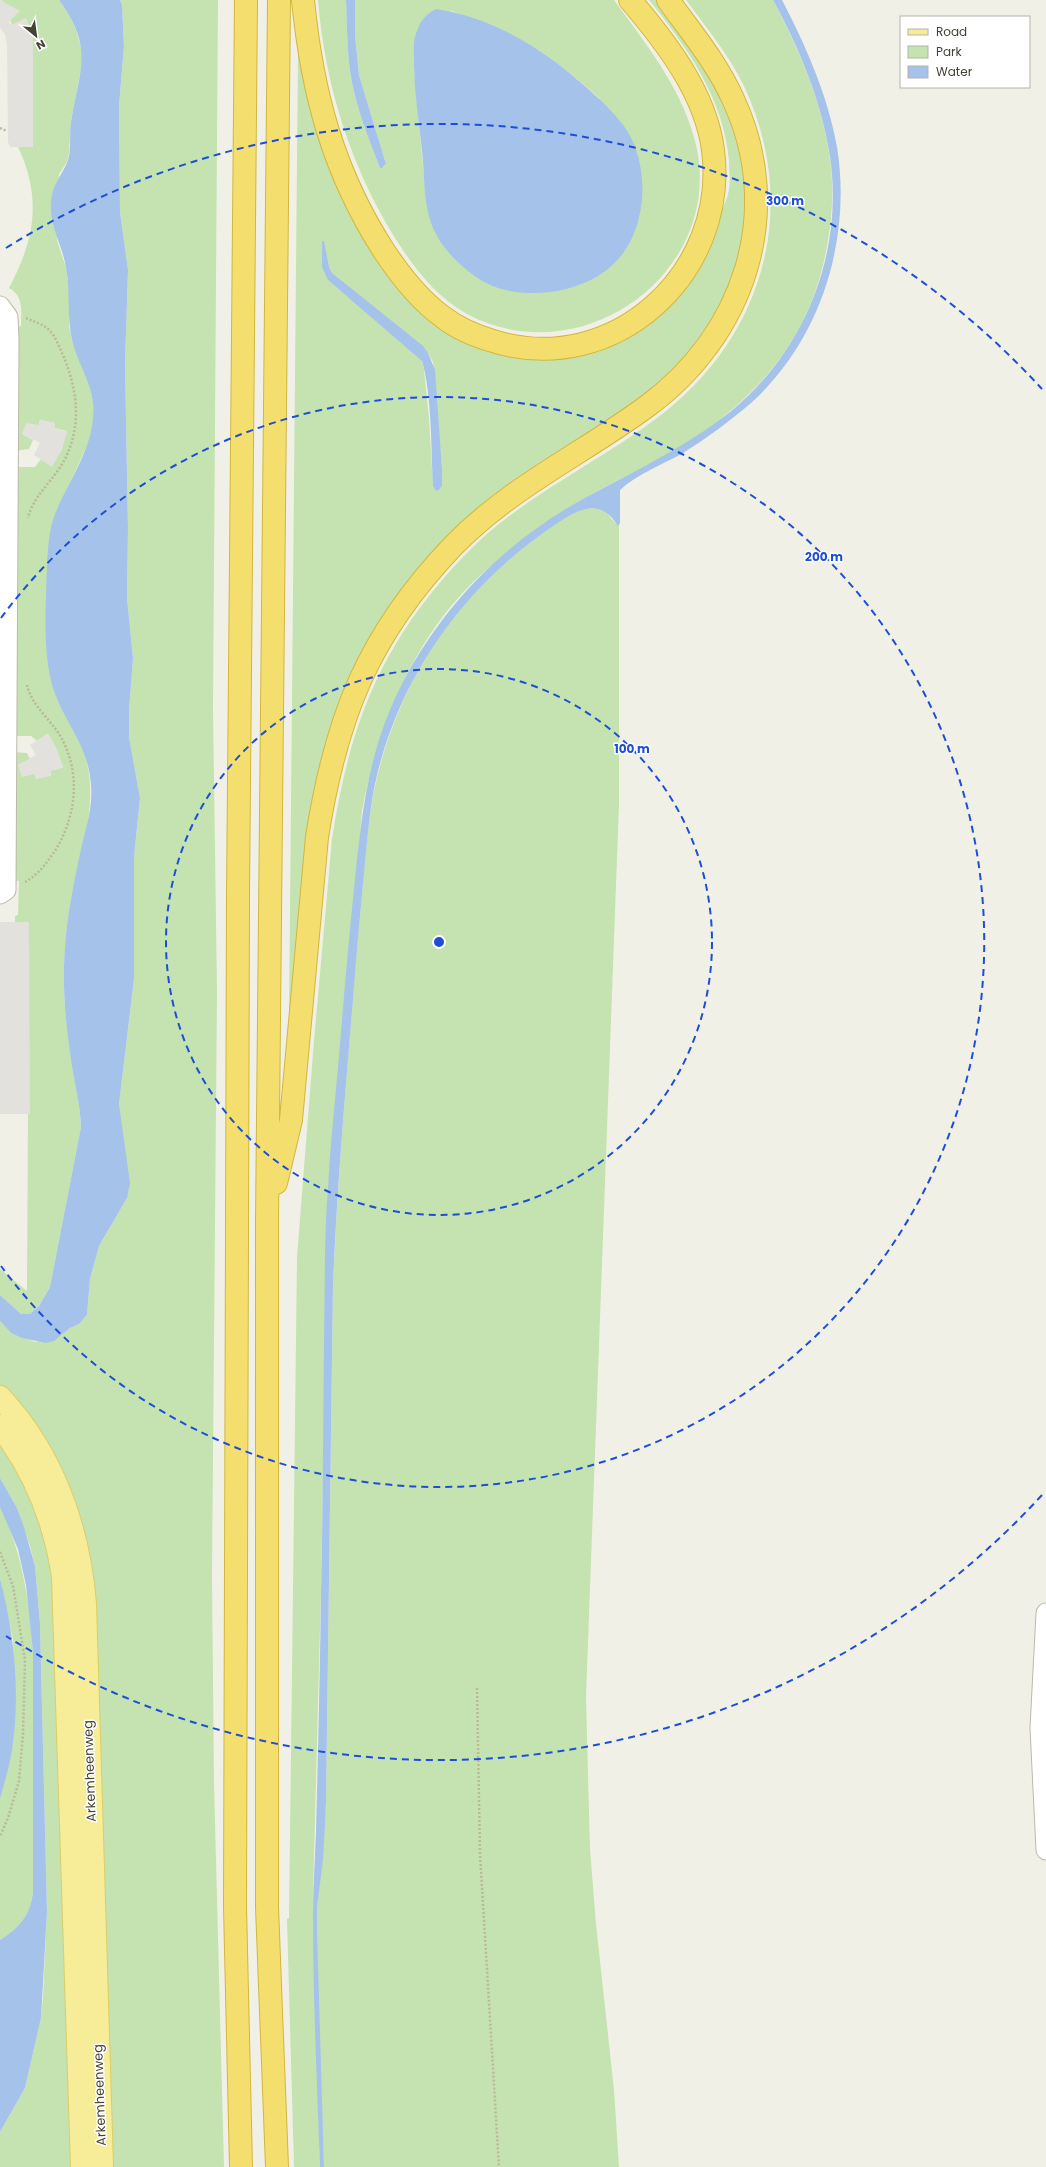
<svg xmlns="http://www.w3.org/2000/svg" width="1046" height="2167" font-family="Poppins,sans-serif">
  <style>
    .green { fill: #c4e3b1; fill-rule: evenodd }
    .parking { fill: #e3e1dd }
    .water { fill: #a5c2eb }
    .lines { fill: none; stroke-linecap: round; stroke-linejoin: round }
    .minor-casing { stroke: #bcb9a9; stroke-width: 21 }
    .major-casing { stroke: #dbcd6a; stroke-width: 24 }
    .highway-casing { stroke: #d2b63f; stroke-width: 24 }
    .path { stroke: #bdb79b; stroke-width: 2.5; stroke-dasharray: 2 2; stroke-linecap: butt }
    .minor { stroke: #fff; stroke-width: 19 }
    .major { stroke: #f7ed99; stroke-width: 22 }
    .highway { stroke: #f4df6e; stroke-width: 22 }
    .ring { fill: none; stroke: #1d4ed8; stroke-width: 2; stroke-dasharray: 7 5 }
    .labels { text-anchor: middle; stroke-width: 3; stroke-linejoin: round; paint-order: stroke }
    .street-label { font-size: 13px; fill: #444135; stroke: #fff }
    .centre { fill: #1d4ed8; stroke: #fff; stroke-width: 2 }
    .ring-label { font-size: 12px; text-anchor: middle; font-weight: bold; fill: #1d4ed8; stroke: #fff; stroke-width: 3; stroke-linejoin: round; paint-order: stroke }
  </style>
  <rect width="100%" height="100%" fill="#f1f0e6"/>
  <!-- green -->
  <path class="green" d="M 0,0 L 59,0 L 70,15 L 76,30 L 82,51 L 82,64 L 71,120 L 69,153 L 67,162 L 59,174 L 57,240 L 66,268 L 69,290 L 69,327 L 73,344 L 89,381 L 93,403 L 93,424 L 88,444 L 54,517 L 79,739 C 105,798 79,848 70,907 C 63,947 62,988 67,1028 C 71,1061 79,1094 81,1127 L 50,1287 L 39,1306 L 30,1314 L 21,1314 L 0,1295 L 0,1269 L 27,1291 L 29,923 L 15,922 L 15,916 L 18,915 L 19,881 L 12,880 L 13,752 L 27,753 L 30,759 L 18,765 L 35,774 L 36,779 L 51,775 L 50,771 L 63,767 L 56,748 L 48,734 L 37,741 L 31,736 L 13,736 L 15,467 L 35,467 L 41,459 L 52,466 L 62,449 L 66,431 L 54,428 L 55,423 L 40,420 L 39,425 L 22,434 L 33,440 L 29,449 L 15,451 L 16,327 L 21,326 C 21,311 24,296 9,288 C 35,239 42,198 18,147 L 33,147 L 33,37 L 31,29 L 12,25 L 3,1 Z
    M 120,0 L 218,0 L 213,709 L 217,991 L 212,1577 L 214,1783 L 224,2167 L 108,2167 L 90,1609 L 0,1388 L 0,1321 L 11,1333 L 35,1342 L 59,1337 L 70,1328 L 79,1324 L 87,1315 L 90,1279 L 99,1246 L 127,1198 L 119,1104 L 134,979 L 134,857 L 140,798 L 129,737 L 129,711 L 133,658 L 127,598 L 128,529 L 125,364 L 128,270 L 120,212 L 119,106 L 124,46 L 122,5 Z
    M 318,0 L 346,0 C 347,24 347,47 350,71 C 355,105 368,137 380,168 L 382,168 L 386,164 L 359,75 L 355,35 L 355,0 L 614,0 C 645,43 679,84 694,137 C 731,267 585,377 467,314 C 435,296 414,268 395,238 C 350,165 325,85 318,0 ZM 451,11 C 514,32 551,54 600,99 L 425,188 L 414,71 Z
    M 649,0 L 659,0 L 723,94 L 746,165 L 746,242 L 717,322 L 664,385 L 525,477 L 357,669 L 295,1019 L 289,1019 L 298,54 L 301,54 L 345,195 L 469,340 L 617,339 L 715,222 C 719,213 726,204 728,194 C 731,184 729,171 729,161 C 724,99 687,47 649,0 ZM 323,241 L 329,267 L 332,273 L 428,353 L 433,362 L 442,469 L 442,486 L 439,490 L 436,491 L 433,486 L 429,418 L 424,370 L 422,361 L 406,345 L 335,286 L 322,267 Z
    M 686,0 L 773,0 C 798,48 821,99 829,153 C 834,182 833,211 828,240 C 815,324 772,383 703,432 C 664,459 619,478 578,502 C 562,512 547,525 533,536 C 516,548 498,559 483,573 C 416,632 378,725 362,811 L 328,1189 L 321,1590 L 313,1896 L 320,2167 L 294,2167 L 287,1919 L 289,1918 L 297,1257 L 314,1041 L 332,839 C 350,723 381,643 463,557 C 519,498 593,466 657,418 C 764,338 801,208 744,86 C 729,55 706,27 686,0 Z
    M 590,507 C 609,508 608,519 619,525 L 619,804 L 586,1697 L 590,1849 L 596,1924 L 614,2090 L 619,2167 L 324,2167 L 317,2003 L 317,1907 L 326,1803 L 333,1284 C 337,1193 344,1102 352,1011 C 355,964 360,918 364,872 C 367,842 369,811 376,782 C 396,695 442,616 510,558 C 531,541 564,512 590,507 Z
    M 0,1435 L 6,1444 L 53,1551 L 76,2167 L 0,2167 L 0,2132 L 25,2088 L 41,2018 L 43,1997 L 47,1912 L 40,1624 L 35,1566 L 30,1546 L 17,1508 L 0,1478 Z
    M 0,1507 C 23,1553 29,1601 33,1652 L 33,1891 C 31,1915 19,1928 0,1940 L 0,1799 L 13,1742 L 15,1710 L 13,1639 L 0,1579 Z"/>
  <!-- parking -->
  <path class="parking" d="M 0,0 L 20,11 L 9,22 L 11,25 L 26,18 L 33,36 L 33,147 L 10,147 L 8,142 L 7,45 L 5,34 L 0,28 Z
    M 40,420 L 55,423 L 54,428 L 67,432 L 62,449 L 52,467 L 34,455 L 40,443 L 22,434 L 26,423 L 39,425 Z
    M 48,733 L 56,748 L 63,768 L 50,771 L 51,776 L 36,779 L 35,774 L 22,777 L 18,765 L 36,755 L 30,745 Z
    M 0,922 L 29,922 L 30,1114 L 0,1114 Z"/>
  <!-- water -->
  <path class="water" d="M 59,0 L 120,0 L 122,5 L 124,46 L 119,106 L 120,212 L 128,270 L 125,364 L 128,529 L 127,598 L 133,658 L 129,711 L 129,737 L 140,798 L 134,857 L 134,979 L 119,1104 L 130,1183 L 127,1198 L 99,1246 L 90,1279 L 87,1315 L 79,1324 L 70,1328 L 54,1341 L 46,1343 L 22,1338 L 11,1333 L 0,1321 L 0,1295 L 21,1314 L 30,1314 L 39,1306 L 50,1287 L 81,1127 C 80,1101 73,1077 70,1052 C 64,1013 62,974 66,935 C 69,906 75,877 81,849 C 86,828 93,807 91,785 C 88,744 65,724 53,688 C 42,651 46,604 47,565 C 48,548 49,529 55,514 C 70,477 96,446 93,404 C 91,382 79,365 73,344 C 66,319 71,293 66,268 C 63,248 53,232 51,212 C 50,187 58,182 67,163 C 72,151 69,135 71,122 C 79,70 95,49 59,0 Z
    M 346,0 L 355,0 L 355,35 L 359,75 L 386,164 L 382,168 L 380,168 C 368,137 355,105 350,71 C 347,48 347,24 346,0 Z
    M 773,0 L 782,0 C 806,46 828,96 837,147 C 852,239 821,340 751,403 C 730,421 707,438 683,453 C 662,465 637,474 620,490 L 620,523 L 618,526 C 599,495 576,511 553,526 C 464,586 398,678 375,784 C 369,813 367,844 364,874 C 360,916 356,958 353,1000 C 345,1094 337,1189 333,1284 L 326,1803 L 323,1860 L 317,1907 L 317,1932 L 324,2167 L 320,2167 C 317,2083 313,2000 313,1916 C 313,1888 315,1860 316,1832 C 318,1753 320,1673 321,1593 C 323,1509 323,1426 324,1342 C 325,1290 324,1238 328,1187 C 331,1135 337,1083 341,1032 C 345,984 349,936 354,889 C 361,819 367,756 398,692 C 437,612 499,547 576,503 C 628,474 683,449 730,412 C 805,351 844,253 830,157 C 822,102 799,48 773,0 Z
    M 436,9 C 498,18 552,55 596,96 C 610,109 627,126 634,144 C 643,167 645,194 639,217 C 634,241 620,263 598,276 C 570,293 529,298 498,288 C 475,281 445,254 435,232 C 423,208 425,178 422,151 C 419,121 414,92 414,61 C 414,54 413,44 415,37 C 419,23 424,15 436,9 Z
    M 322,241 L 324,241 L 329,267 L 332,273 L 423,346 L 428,353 L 435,370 L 442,469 L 442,486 L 439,490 L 436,491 L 433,486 C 431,449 432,395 422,361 L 328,280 L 322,267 Z
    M 0,1478 L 17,1508 L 24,1527 L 35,1566 L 40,1624 L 47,1912 L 41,2018 L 25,2088 L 0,2132 L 0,1940 C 19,1928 31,1915 33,1891 L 33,1652 L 26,1585 L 18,1549 L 0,1507 Z
    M 0,1579 C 14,1631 20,1689 13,1743 C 11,1762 5,1780 0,1799 Z"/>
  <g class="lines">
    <defs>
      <path id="minor" d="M 0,306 L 8,317 L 9,340 L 6,890 L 0,894
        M 1046,1613 L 1040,1728 L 1046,1850"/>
      <path id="major" d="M 0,1397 C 53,1454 79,1528 85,1604 L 102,2167
        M 0,1426 C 34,1470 55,1522 63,1577 L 82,2167"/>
      <path id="highway" d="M 303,0 C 312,92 333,172 384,251 C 400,275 419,300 443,317 C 457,328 476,336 493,341 C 614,379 729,272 713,150 C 706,94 666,42 630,0
        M 276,1183 L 291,1120 L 317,837 C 336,717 368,635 453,546 C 509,488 582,454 646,407 C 744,336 786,212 733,99 C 717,63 691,32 668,0
        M 241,2167 L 235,1906 L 238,895 L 246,0
        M 277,2167 L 267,1907 L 267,1222 L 279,0"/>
    </defs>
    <!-- minor casing -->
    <use href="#minor" class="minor-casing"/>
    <!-- major casing -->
    <use href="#major" class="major-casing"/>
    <!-- highway casing -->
    <use href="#highway" class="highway-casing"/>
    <!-- path -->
    <path class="path" d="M 0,128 L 7,131
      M 26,318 C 34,322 44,324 50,331 C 56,337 59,347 63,355 C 78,391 82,426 64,461 C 53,481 33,496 28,518
      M 25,882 C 33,878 41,870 47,862 C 74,828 83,781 63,741 C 53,721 32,707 27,685
      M 0,1552 L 13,1586 L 25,1660 L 23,1734 L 19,1781 L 8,1818 L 0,1836
      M 477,1688 L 480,1854 L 499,2167"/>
    <!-- minor -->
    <use href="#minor" class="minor"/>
    <!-- major -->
    <use href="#major" class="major"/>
    <!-- highway -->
    <use href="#highway" class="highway"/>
  </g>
  <!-- distance rings -->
  <g class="ring">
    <circle cx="439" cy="942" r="273"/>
    <path d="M1 618A545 545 0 1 1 1 1266"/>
    <path d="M1042 1495A818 818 0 0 1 6 1636M6 248A818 818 0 0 1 1042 389"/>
  </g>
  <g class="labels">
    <!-- street labels -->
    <g class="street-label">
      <text transform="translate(89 1771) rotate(-92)" y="5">Arkemheenweg</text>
      <text transform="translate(99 2095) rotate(-92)" y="5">Arkemheenweg</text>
    </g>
  </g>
  <circle cx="439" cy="942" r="6" class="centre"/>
  <g class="ring-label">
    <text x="785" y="205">300 m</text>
    <text x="824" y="561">200 m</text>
    <text x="632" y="753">100 m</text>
  </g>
  <!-- legend -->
  <rect x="900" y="16" width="130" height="72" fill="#ffffff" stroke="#b4b3ae"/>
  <rect x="908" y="29" width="20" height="6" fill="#f7ed99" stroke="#b4b3ae"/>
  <text x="936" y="36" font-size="12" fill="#444135">Road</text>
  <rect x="908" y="46" width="20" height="12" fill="#c4e3b1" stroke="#b4b3ae"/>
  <text x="936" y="56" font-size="12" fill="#444135">Park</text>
  <rect x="908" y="66" width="20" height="12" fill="#a5c2eb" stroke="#b4b3ae"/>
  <text x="936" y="76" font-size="12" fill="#444135">Water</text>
  <!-- north arrow -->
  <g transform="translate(36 36) rotate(151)" stroke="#ffffff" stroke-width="3" paint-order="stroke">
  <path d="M0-3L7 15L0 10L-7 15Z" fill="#444135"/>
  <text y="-6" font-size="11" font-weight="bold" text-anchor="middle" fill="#444135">N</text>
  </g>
</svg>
